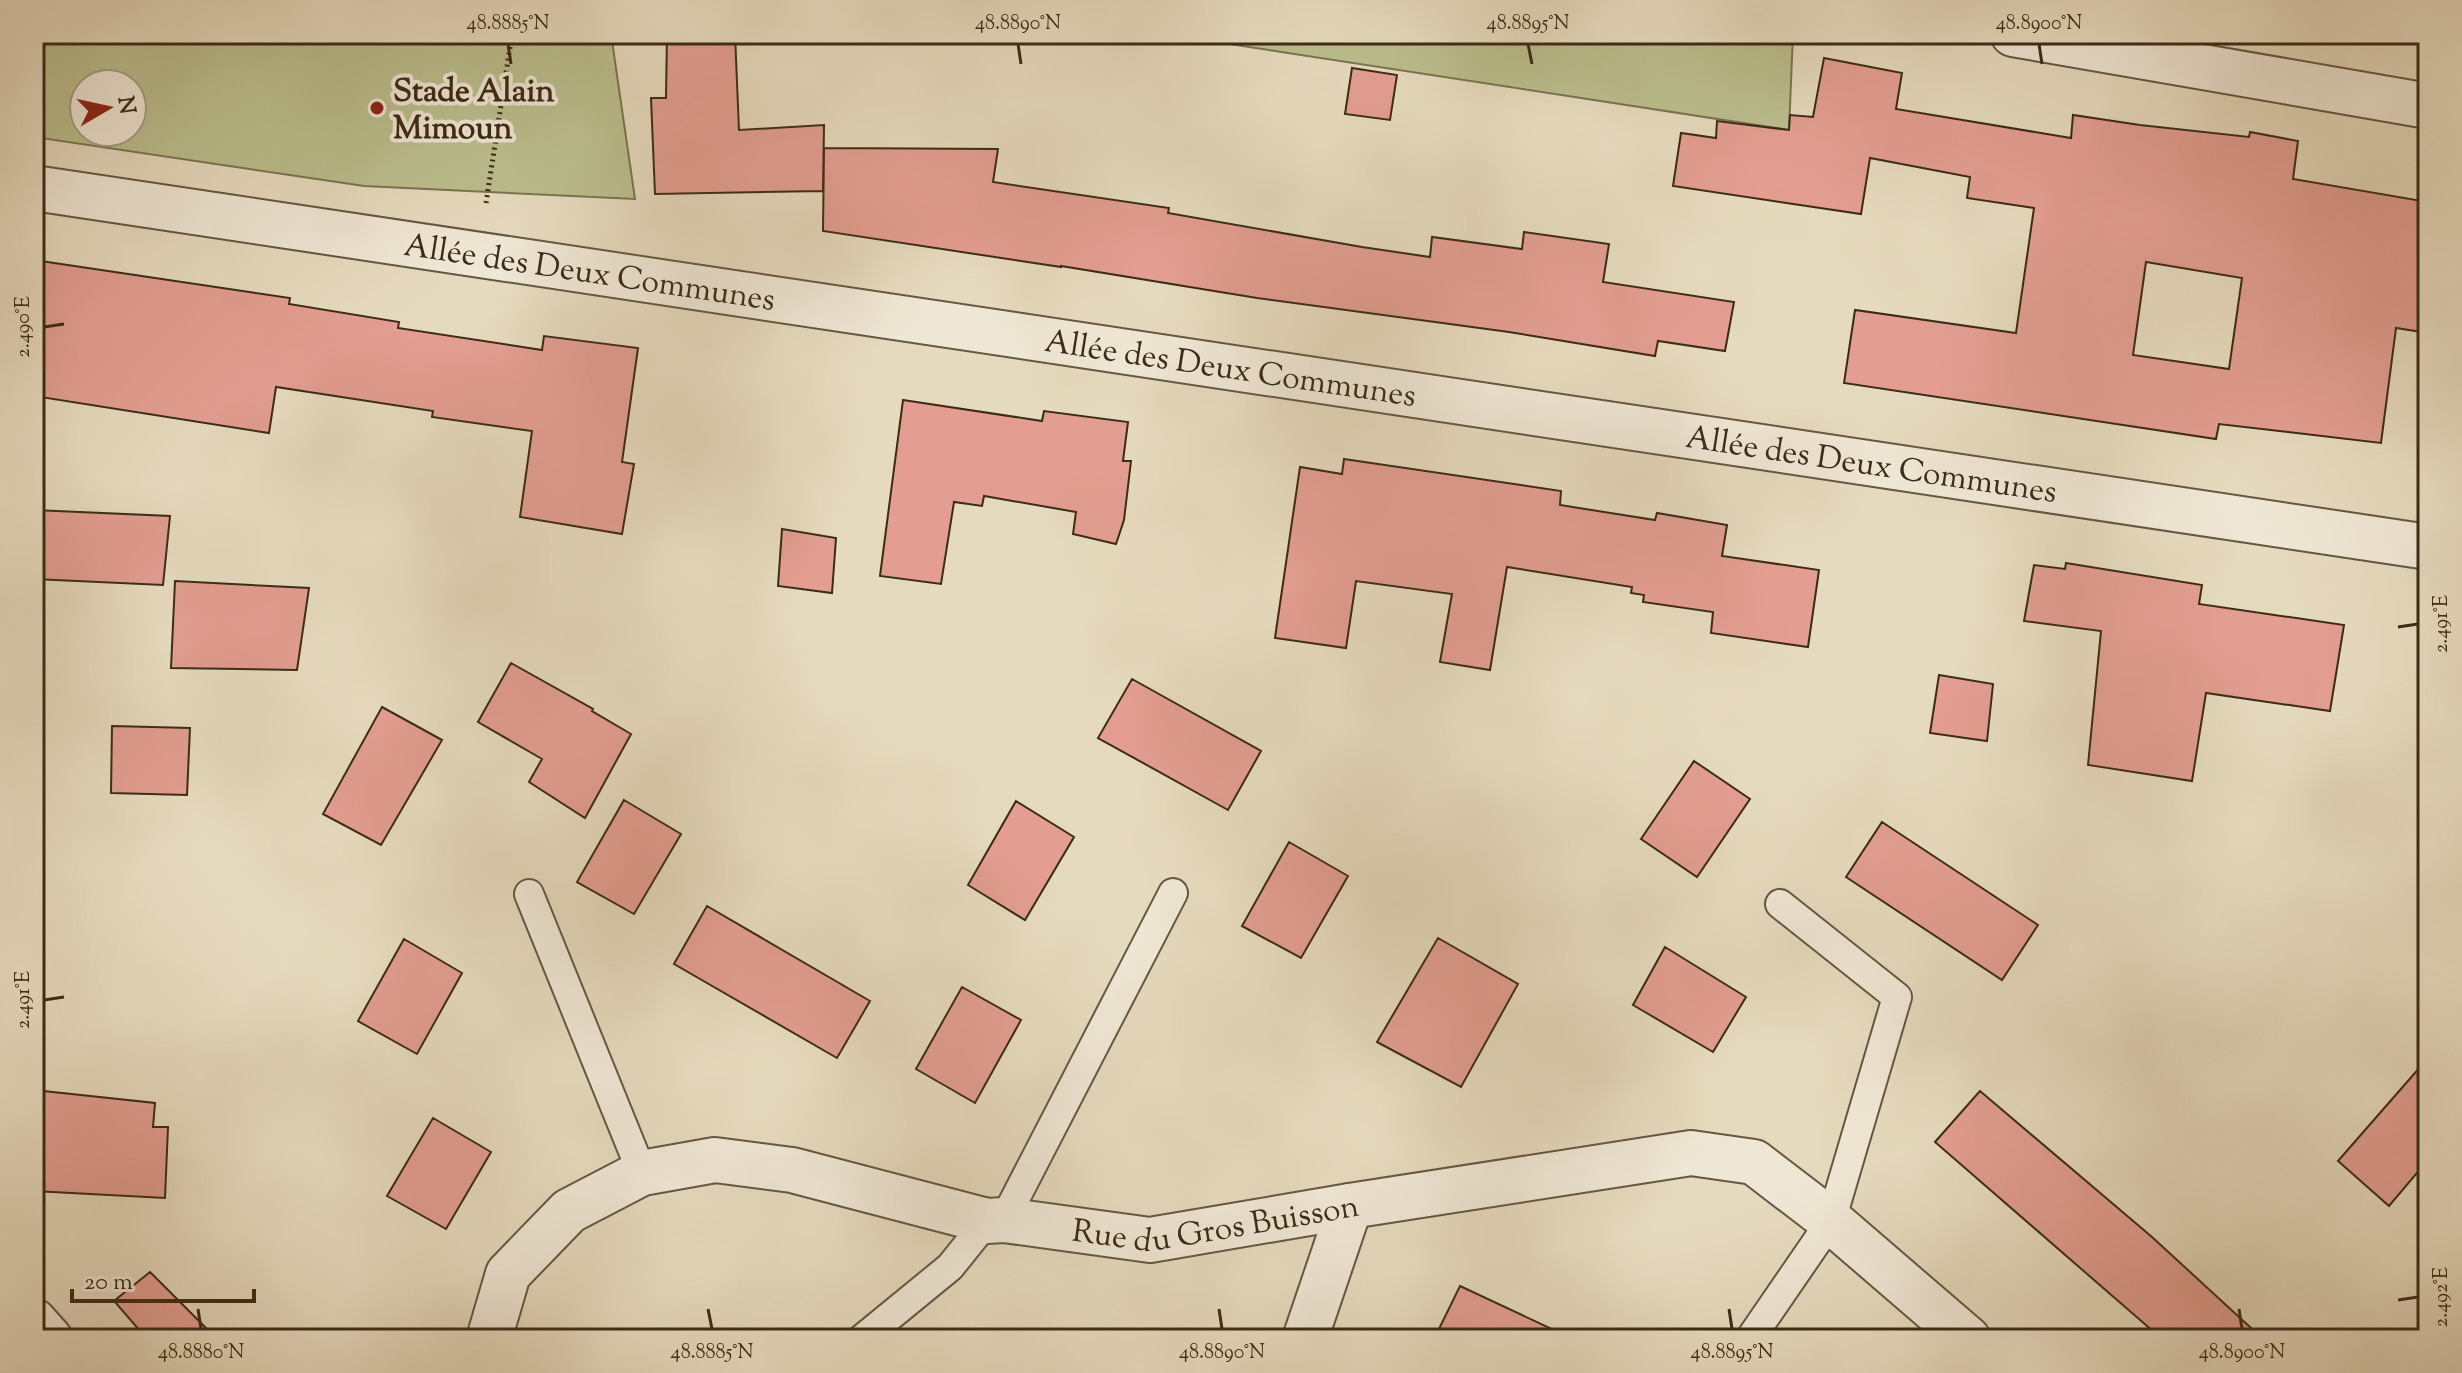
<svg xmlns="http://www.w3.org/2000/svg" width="2462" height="1373" font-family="'Sorts Mill Goudy',serif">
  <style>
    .green { fill: #bbbe8e; stroke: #7c7452; stroke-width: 2; fill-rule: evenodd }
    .building { fill: #e39e91; stroke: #3c2b17; stroke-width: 2; fill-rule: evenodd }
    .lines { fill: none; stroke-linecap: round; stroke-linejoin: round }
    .lane-casing { stroke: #665741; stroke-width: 32 }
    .street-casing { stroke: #665741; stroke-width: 48 }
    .path { stroke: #3c2b17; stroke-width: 5; stroke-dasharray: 2 4; stroke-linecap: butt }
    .lane { stroke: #efe7d5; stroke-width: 28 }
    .street { stroke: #efe7d5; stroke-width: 44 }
    .ticks { fill: none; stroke: #3c2b17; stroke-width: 3 }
    .poi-dot { fill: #8f2418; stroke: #efe7d5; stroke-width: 3 }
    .labels { text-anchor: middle; stroke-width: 8; stroke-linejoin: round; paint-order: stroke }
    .poi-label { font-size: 32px; font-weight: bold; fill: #3c2b17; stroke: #efe7d5; text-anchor: start }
    .street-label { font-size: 32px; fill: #3c2b17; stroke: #efe7d5 }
    .neatline { fill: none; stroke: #3c2b17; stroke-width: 3 }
    .ticks-label { font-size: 20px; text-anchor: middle; fill: #3c2b17 }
  </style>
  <rect width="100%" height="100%" fill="#e6dabe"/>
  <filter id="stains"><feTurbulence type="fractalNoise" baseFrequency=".0025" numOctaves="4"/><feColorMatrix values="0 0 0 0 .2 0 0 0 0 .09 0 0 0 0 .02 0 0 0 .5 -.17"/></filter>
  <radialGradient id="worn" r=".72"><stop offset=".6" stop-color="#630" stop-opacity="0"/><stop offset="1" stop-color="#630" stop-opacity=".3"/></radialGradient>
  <!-- green -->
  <path class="green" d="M 34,34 L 611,34 L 635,199 L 364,186 L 34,137 ZM 84,84 L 132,84 L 132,132 L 84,132 Z
    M 1164,34 L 1793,34 L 1789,130 Z"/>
  <!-- building -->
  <path class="building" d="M 667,34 L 735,34 L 739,130 L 824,125 L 823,191 L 655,194 L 651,98 L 666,98 Z
    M 1824,58 L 1902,73 L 1896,109 L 2071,138 L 2073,115 L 2140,125 L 2249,137 L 2250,132 L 2298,141 L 2293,179 L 2428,202 L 2428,333 L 2396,328 L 2381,443 L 2219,424 L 2216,439 L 1844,383 L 1855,310 L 2016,333 L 2034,208 L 1967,198 L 1970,177 L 1870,158 L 1861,214 L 1673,186 L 1681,133 L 1716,138 L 1717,121 L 1789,130 L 1790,115 L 1813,117 ZM 2146,262 L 2242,278 L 2229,369 L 2133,355 Z
    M 1352,68 L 1397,75 L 1390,120 L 1345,114 Z
    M 824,148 L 998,149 L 993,182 L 1169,208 L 1168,213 L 1362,247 L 1430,257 L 1432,237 L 1522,249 L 1524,232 L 1609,244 L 1603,282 L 1734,302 L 1725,351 L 1658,341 L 1655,356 L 1509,332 L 1257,298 L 1061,266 L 1061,267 L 823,231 Z
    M 34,260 L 290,298 L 289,304 L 399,322 L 398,328 L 542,350 L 544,336 L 638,348 L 622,462 L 634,464 L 622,534 L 520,517 L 532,431 L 432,417 L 433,411 L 276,387 L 269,433 L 34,396 Z
    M 903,400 L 1042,421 L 1044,411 L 1128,422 L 1123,461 L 1131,461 L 1124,520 L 1116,544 L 1073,534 L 1076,512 L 984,496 L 982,506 L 954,502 L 941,584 L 880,576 Z
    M 1344,459 L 1561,491 L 1560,505 L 1655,520 L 1657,513 L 1727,525 L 1722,556 L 1819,570 L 1808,647 L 1711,633 L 1713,612 L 1643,602 L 1644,595 L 1631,593 L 1632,587 L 1507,567 L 1490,670 L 1440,662 L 1452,594 L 1356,581 L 1346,648 L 1275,638 L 1300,467 L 1342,474 Z
    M 34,510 L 170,516 L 163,585 L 34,579 Z
    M 782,529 L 836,538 L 832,593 L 778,586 Z
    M 2066,563 L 2202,585 L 2199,604 L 2344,625 L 2330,711 L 2206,693 L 2192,781 L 2088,765 L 2101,631 L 2024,621 L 2034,565 L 2065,569 Z
    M 175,581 L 309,588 L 297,670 L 171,668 Z
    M 511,663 L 593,709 L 592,711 L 631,734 L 585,818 L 529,782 L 542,759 L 478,722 Z
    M 1939,675 L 1993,684 L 1987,741 L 1930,733 Z
    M 1132,679 L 1261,751 L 1228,810 L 1098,738 Z
    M 382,707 L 442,740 L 381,845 L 323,814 Z
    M 112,726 L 190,728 L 187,795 L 111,793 Z
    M 1694,761 L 1750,799 L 1697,877 L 1641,839 Z
    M 624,800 L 681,834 L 634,914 L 577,882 Z
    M 1016,801 L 1074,837 L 1025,920 L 968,885 Z
    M 1882,822 L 2038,925 L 2002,980 L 1846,877 Z
    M 1289,842 L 1348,876 L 1301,958 L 1242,926 Z
    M 707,906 L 870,1001 L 837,1058 L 674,964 Z
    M 1438,938 L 1518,984 L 1461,1087 L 1377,1042 Z
    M 404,939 L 462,973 L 417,1054 L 358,1021 Z
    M 1665,947 L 1746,997 L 1713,1052 L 1633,1005 Z
    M 962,987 L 1021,1020 L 975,1103 L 916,1069 Z
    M 2428,1058 L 2428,1160 L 2389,1206 L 2338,1161 Z
    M 34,1090 L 155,1103 L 153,1127 L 168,1127 L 165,1198 L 34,1191 Z
    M 1980,1091 L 2152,1237 L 2263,1339 L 2162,1339 L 1935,1142 Z
    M 433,1118 L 491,1152 L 446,1229 L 387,1196 Z
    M 150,1272 L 217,1339 L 147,1339 L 114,1301 Z
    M 1460,1286 L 1573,1339 L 1434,1339 Z"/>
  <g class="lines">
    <defs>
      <path id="lane" d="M 529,894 L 642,1173
        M 1004,1220 L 1173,893
        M 862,1339 L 950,1267 L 987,1221
        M 1750,1339 L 1831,1221 L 1897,997 L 1780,904"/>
      <g id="street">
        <path d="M 2013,34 L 2428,106"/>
        <path id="s1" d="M 34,188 L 2428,547"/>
        <path d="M 34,1321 L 50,1339"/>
        <path id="s2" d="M 489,1339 L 508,1274 L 569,1211 L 642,1173 L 715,1160 L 792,1170 L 987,1221 L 1004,1220 L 1150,1240 L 1350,1206 L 1691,1153 L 1754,1162 L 1831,1221 L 1968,1339"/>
        <path d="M 1305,1339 L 1350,1206"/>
      </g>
    </defs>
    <!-- lane casing -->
    <use href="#lane" class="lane-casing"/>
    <!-- street casing -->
    <use href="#street" class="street-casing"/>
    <!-- path -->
    <path class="path" d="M 486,203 L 512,34"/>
    <!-- lane -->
    <use href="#lane" class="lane"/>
    <!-- street -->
    <use href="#street" class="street"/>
  </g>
  <!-- ticks -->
  <path class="ticks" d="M 508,44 L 511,64M 1018,44 L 1021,64M 1528,44 L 1532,64M 2039,44 L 2042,64M 44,327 L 64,324M 2398,627 L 2418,624M 44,1000 L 64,997M 2398,1300 L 2418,1297M 198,1309 L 201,1329M 708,1309 L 712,1329M 1219,1309 L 1222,1329M 1729,1309 L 1732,1329M 2239,1309 L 2242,1329"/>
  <!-- markers -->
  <circle class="poi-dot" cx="377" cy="108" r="8"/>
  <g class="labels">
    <!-- poi labels -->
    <g class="poi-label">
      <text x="393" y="101">Stade Alain<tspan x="393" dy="37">Mimoun</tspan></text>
    </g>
    <!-- street labels -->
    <g class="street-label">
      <text dy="11" stroke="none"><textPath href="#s1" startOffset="562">Allée des Deux Communes</textPath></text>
      <text dy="11" stroke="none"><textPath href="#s1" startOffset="1210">Allée des Deux Communes</textPath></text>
      <text dy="11" stroke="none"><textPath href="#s1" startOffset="1858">Allée des Deux Communes</textPath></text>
      <text dy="11" stroke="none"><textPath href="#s2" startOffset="822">Rue du Gros Buisson</textPath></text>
    </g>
  </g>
  <!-- margin -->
  <rect width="2462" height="1373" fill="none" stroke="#e6dabe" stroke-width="88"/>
  <!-- north arrow -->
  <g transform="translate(108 108) rotate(81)"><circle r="38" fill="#efe7d5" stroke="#a79c89" stroke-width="2"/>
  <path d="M0-6L14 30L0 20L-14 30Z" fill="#8f2418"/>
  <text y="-12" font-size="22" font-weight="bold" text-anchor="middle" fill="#3c2b17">N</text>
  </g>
  <!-- scale -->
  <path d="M72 1289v12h182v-12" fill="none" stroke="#3c2b17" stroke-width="4"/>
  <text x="84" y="1289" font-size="24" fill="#3c2b17" stroke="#efe7d5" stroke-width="6" paint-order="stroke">20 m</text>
  <rect x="44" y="44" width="2374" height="1285" class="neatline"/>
  <g class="ticks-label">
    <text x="508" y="29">48.8885°N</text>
    <text x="1018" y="29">48.8890°N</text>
    <text x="1528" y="29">48.8895°N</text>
    <text x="2039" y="29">48.8900°N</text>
    <text transform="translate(22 327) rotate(-90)" y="7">2.490°E</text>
    <text transform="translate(2440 624) rotate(-90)" y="7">2.491°E</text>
    <text transform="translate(22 1000) rotate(-90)" y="7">2.491°E</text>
    <text transform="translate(2440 1297) rotate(-90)" y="7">2.492°E</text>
    <text x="201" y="1358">48.8880°N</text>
    <text x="712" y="1358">48.8885°N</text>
    <text x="1222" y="1358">48.8890°N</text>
    <text x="1732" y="1358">48.8895°N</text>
    <text x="2242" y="1358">48.8900°N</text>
  </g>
  <rect width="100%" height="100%" filter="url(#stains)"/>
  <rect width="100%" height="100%" fill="url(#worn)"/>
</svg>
